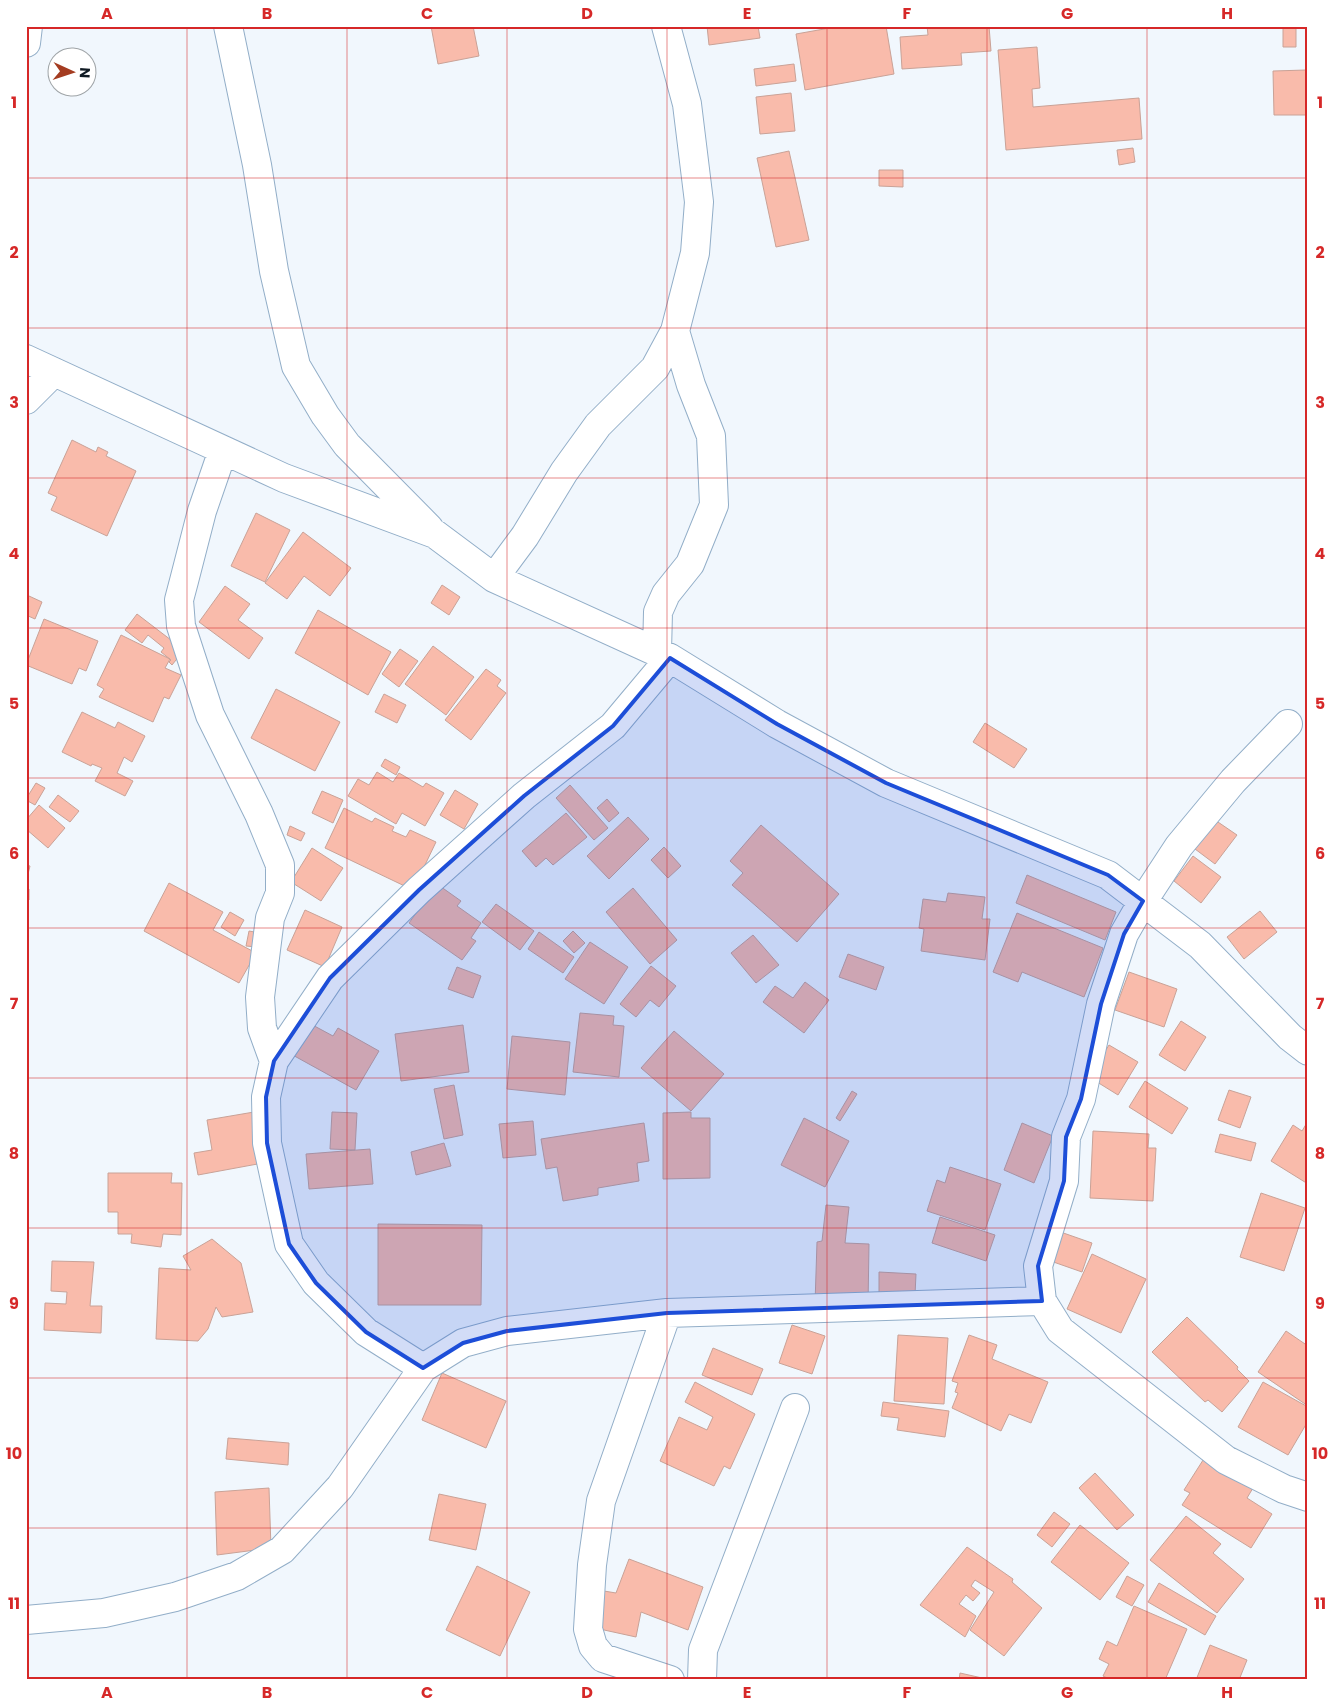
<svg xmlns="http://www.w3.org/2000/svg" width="1334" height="1706" font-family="Poppins,sans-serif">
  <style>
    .building { fill: #f9bbab; stroke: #c9a297 }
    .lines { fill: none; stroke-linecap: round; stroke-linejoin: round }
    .street-casing { stroke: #92aec8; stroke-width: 30 }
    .street { stroke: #fff; stroke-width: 28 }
    .marked { fill: #1d4ed8; fill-opacity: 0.2; stroke: #1d4ed8; stroke-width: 4; stroke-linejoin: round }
    .grid { fill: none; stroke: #d62828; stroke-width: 1; stroke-opacity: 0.55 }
    .neatline { fill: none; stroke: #d62828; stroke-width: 2 }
    .grid-label { font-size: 16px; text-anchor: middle; font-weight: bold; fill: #d62828 }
  </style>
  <rect width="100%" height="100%" fill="#f1f7fd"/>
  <!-- building -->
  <path class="building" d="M 431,26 L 473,26 L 479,56 L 438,64 Z
    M 707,26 L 758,26 L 760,38 L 709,45 Z
    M 841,26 L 886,26 L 894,74 L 805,90 L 796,34 Z
    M 927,26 L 989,26 L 991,51 L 961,53 L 962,65 L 902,69 L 900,37 L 928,35 Z
    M 1283,26 L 1296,26 L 1296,47 L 1283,47 Z
    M 1037,47 L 1040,88 L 1032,89 L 1033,107 L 1139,98 L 1142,139 L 1006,150 L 998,50 Z
    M 794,64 L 796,81 L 756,86 L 754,69 Z
    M 1306,70 L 1307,115 L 1274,115 L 1273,71 Z
    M 791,93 L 795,131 L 760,134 L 756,97 Z
    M 1133,148 L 1135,162 L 1119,165 L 1117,150 Z
    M 789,151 L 809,240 L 776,247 L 757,158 Z
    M 879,170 L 903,170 L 903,187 L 879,186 Z
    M 72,440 L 96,452 L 98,447 L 108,452 L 106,456 L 136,471 L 107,536 L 51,510 L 57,497 L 48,493 Z
    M 256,513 L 290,530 L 265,582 L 231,566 Z
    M 303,532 L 351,568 L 330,596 L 304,576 L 287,599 L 265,583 Z
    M 442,585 L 460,597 L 449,615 L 431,603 Z
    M 225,586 L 250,604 L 238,620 L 263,638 L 249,659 L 199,622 Z
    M 29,596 L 42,602 L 35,619 L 26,615 L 26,602 Z
    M 318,610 L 391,652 L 368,695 L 295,653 Z
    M 137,614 L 184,650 L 172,665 L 169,662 L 171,660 L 161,652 L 164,648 L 148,635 L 142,643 L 125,630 Z
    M 44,619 L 98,641 L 86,671 L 79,668 L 72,684 L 26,665 Z
    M 121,635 L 170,659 L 165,668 L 181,675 L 169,699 L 164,697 L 153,722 L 99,697 L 104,689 L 97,685 Z
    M 433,646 L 474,677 L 446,715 L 405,684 Z
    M 400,649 L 418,661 L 399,687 L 382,674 Z
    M 486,669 L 501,680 L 497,686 L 506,693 L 471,740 L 445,720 Z
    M 276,689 L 340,722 L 315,771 L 251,738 Z
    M 384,694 L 406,705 L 397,723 L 375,712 Z
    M 82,712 L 115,728 L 118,722 L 145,736 L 132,762 L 124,757 L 117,773 L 133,781 L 125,796 L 95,781 L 102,768 L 92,764 L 91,766 L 62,752 Z
    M 985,723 L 1027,749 L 1014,768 L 973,742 Z
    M 385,759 L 400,767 L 396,775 L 381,766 Z
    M 377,772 L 393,782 L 399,773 L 423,787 L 426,783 L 444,793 L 425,826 L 402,813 L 396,824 L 348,796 L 358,779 L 369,785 Z
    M 36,783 L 45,788 L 35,805 L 26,800 L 26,799 Z
    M 570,785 L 608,828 L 594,840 L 556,798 Z
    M 455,790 L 478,804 L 464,829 L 440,815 Z
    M 322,791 L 343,800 L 333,823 L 312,813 Z
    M 58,795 L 79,811 L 70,822 L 49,807 Z
    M 607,799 L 619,813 L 609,822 L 597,808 Z
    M 39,805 L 65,828 L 48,848 L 26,829 L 26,820 Z
    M 344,808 L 372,822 L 375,818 L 394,827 L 392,831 L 406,837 L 410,830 L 436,842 L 413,890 L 325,848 Z
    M 566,813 L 587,837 L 553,865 L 546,858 L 536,867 L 522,851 Z
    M 628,817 L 649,839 L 609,879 L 587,856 Z
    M 1215,820 L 1237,835 L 1215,864 L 1195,849 Z
    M 761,825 L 839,894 L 797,942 L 732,885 L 743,873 L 730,861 Z
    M 290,826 L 305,833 L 301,841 L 287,835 Z
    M 664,847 L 681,866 L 668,878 L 651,860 Z
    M 312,848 L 343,868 L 321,901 L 291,882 Z
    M 1193,856 L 1221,877 L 1201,903 L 1174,881 Z
    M 26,865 L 30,866 L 27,878 L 26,878 Z
    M 1027,875 L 1116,912 L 1105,940 L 1016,903 Z
    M 169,883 L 223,912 L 213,930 L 256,953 L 239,983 L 144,931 Z
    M 437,884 L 461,901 L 457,906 L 481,923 L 471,938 L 476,941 L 462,960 L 409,923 Z
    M 633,888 L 677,940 L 650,964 L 606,912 Z
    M 26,889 L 29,889 L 29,900 L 26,900 Z
    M 948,893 L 985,897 L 982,919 L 990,919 L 985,960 L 921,951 L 924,929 L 919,928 L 923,899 L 946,902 Z
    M 496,904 L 534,931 L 520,950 L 482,922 Z
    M 305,910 L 342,927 L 325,967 L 287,950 Z
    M 1260,911 L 1277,932 L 1244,959 L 1227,937 Z
    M 230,912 L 244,920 L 235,936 L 221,927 Z
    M 1017,913 L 1103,948 L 1084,997 L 1022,972 L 1018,982 L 993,972 Z
    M 249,931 L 260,933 L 257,947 L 246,946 Z
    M 573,931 L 585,943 L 574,953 L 563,941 Z
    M 539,932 L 574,957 L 563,973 L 528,949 Z
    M 753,935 L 779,965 L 756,983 L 731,953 Z
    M 590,942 L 628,967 L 604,1004 L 565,979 Z
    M 848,954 L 884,967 L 876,990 L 839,977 Z
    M 651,966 L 676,986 L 659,1007 L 650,1000 L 636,1017 L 620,1004 Z
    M 457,967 L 481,976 L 473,998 L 448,989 Z
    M 1129,972 L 1177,989 L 1164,1027 L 1115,1010 Z
    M 805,982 L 829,1000 L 804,1033 L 763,1002 L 775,986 L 793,998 Z
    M 580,1013 L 614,1016 L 613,1025 L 624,1026 L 619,1077 L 573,1072 Z
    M 1181,1021 L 1206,1037 L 1185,1071 L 1159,1055 Z
    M 307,1022 L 333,1036 L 338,1028 L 379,1051 L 356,1090 L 289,1053 Z
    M 463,1025 L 469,1072 L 401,1081 L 395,1034 Z
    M 674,1031 L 724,1074 L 691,1111 L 641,1068 Z
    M 512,1036 L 570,1042 L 565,1095 L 507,1089 Z
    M 1109,1045 L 1138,1062 L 1118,1095 L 1089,1077 Z
    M 1145,1081 L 1188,1108 L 1172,1134 L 1129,1107 Z
    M 454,1085 L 463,1135 L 444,1139 L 434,1089 Z
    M 1229,1090 L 1251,1097 L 1240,1128 L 1218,1120 Z
    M 852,1091 L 857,1094 L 840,1121 L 836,1118 Z
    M 254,1112 L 263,1163 L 198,1175 L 194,1153 L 212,1150 L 207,1120 Z
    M 332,1112 L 357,1113 L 355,1150 L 330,1149 Z
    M 691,1112 L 691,1118 L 710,1118 L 710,1178 L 663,1179 L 663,1113 Z
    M 804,1118 L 849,1141 L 825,1187 L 781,1165 Z
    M 533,1121 L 536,1155 L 503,1158 L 499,1124 Z
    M 1308,1121 L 1308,1184 L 1271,1161 L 1293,1125 L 1302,1131 Z
    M 644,1123 L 649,1161 L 637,1163 L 639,1181 L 598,1188 L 598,1195 L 563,1201 L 557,1167 L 546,1169 L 541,1139 Z
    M 1022,1123 L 1053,1136 L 1034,1183 L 1004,1170 Z
    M 1093,1131 L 1149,1134 L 1148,1148 L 1156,1148 L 1153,1201 L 1090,1198 Z
    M 1220,1134 L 1256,1143 L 1251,1161 L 1215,1152 Z
    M 444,1143 L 451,1166 L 416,1175 L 411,1152 Z
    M 370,1149 L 373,1184 L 309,1189 L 306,1154 Z
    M 950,1167 L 1001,1184 L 985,1230 L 927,1211 L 937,1180 L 945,1183 Z
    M 108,1173 L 172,1173 L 171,1183 L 182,1183 L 181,1235 L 163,1234 L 161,1247 L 131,1243 L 132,1234 L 118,1234 L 118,1212 L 108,1212 Z
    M 1261,1193 L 1305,1208 L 1284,1271 L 1240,1257 Z
    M 826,1205 L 849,1207 L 845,1243 L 869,1244 L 868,1306 L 815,1304 L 817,1242 L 822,1241 Z
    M 940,1217 L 995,1235 L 986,1261 L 932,1243 Z
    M 378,1224 L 482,1225 L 481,1305 L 378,1305 Z
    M 1052,1229 L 1092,1243 L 1082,1272 L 1042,1258 Z
    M 212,1239 L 241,1263 L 253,1312 L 222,1317 L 216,1307 L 208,1329 L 198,1341 L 156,1339 L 159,1268 L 191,1270 L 183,1256 Z
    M 1092,1254 L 1146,1279 L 1121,1333 L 1067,1309 Z
    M 52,1261 L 94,1262 L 90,1306 L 102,1306 L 101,1333 L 44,1330 L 45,1303 L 66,1304 L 67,1292 L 51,1291 Z
    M 879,1272 L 916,1274 L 915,1295 L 879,1294 Z
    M 1187,1317 L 1238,1367 L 1237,1369 L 1249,1381 L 1222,1412 L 1208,1400 L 1205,1402 L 1152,1352 Z
    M 792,1325 L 825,1336 L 812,1374 L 779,1363 Z
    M 1286,1331 L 1308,1346 L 1308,1406 L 1258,1372 Z
    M 898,1335 L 948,1338 L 944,1404 L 894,1401 Z
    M 969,1335 L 997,1345 L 992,1359 L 1048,1382 L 1031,1423 L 1009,1414 L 1001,1431 L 952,1408 L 958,1393 L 955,1392 L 958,1383 L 952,1381 Z
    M 713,1348 L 763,1369 L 752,1395 L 702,1375 Z
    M 442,1373 L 506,1401 L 486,1448 L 422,1420 Z
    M 695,1382 L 755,1414 L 730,1469 L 724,1466 L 714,1486 L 660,1461 L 679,1417 L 707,1430 L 713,1417 L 685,1402 Z
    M 1263,1382 L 1308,1407 L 1308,1421 L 1288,1455 L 1238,1427 Z
    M 883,1402 L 949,1411 L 945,1437 L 897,1430 L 899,1418 L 881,1416 Z
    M 228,1438 L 289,1443 L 288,1465 L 226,1459 Z
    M 1205,1457 L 1253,1488 L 1247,1498 L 1272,1514 L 1251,1548 L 1182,1505 L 1190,1493 L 1184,1490 Z
    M 1095,1473 L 1134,1515 L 1117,1530 L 1079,1488 Z
    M 269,1488 L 271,1548 L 217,1555 L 215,1492 Z
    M 439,1494 L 486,1504 L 476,1550 L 429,1540 Z
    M 1054,1512 L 1070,1524 L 1052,1547 L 1037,1535 Z
    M 1186,1516 L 1221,1544 L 1213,1553 L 1244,1579 L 1217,1613 L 1150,1560 Z
    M 1080,1525 L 1129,1563 L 1100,1600 L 1051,1562 Z
    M 967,1547 L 1013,1579 L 1012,1582 L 1042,1608 L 1004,1656 L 970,1630 L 994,1592 L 975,1580 L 971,1586 L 980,1593 L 973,1601 L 966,1595 L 959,1604 L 976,1616 L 965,1637 L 920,1605 Z
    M 629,1559 L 703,1587 L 688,1630 L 641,1612 L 636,1637 L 595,1628 L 604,1591 L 616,1593 Z
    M 477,1566 L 530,1592 L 500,1656 L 446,1630 Z
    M 1127,1576 L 1144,1585 L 1132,1606 L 1116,1597 Z
    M 1159,1583 L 1216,1616 L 1205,1635 L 1148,1602 Z
    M 1134,1606 L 1187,1629 L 1165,1680 L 1111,1680 L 1103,1676 L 1109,1664 L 1099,1659 L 1107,1641 L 1117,1646 Z
    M 1210,1645 L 1247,1660 L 1239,1680 L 1196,1680 Z
    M 960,1673 L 991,1680 L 959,1680 Z"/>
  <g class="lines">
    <defs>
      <path id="street" d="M 228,26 L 257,165 L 274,271 L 296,366 L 325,415 L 347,445 L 429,528
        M 26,43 L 28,26
        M 26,359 L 284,478 L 435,534 L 494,578 L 670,658 L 777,724 L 886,783 L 1108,875 L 1200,945 L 1290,1037 L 1308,1051
        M 26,400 L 54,372
        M 223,450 L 202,511 L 184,581 L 179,600 L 181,626 L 210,715 L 259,814 L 280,865 L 280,893 L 270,918 L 260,997 L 262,1028 L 274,1061
        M 494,578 L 525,536 L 564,472 L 598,425 L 655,368 L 675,331
        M 657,652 L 658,612 L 666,594 L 690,564 L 714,505 L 711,436 L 691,385 L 675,331 L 695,253 L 699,202 L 687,104 L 666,26
        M 1288,724 L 1233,781 L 1179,846 L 1143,901 L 1124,934 L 1101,1004 L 1081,1099 L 1066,1137 L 1064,1181 L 1038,1266 L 1042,1301 L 1060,1330 L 1226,1460 L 1284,1489 L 1308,1497
        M 667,1313 L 601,1501 L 592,1565 L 588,1629 L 593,1646 L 603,1658 L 670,1680
        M 423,1368 L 366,1332 L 316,1283 L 289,1244 L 267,1143 L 266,1097 L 274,1061 L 330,978 L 419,890 L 524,796 L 613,726 L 670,658
        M 26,1620 L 104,1613 L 175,1597 L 237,1576 L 282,1550 L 340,1487 L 423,1368 L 463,1343 L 507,1331 L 667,1313 L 1042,1301
        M 702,1680 L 703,1650 L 795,1408"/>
    </defs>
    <!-- street casing -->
    <use href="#street" class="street-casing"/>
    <!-- street -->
    <use href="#street" class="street"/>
  </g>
  <!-- marked area -->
  <path class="marked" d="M 670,658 L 777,724 L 886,783 L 1108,875 L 1143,901 L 1124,934 L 1101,1004 L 1081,1099 L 1066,1137 L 1064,1181 L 1038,1266 L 1042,1301 L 667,1313 L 507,1331 L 463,1343 L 423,1368 L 366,1332 L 316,1283 L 289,1244 L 267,1143 L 266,1097 L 274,1061 L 330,978 L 419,890 L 524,796 L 613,726 Z"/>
  <!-- grid -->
  <path class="grid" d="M 187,26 L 187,1680M 347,26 L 347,1680M 507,26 L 507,1680M 667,26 L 667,1680M 827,26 L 827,1680M 987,26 L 987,1680M 1147,26 L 1147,1680M 26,178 L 1308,178M 26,328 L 1308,328M 26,478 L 1308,478M 26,628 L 1308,628M 26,778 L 1308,778M 26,928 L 1308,928M 26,1078 L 1308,1078M 26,1228 L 1308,1228M 26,1378 L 1308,1378M 26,1528 L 1308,1528"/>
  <!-- border -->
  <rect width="1334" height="1706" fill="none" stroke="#ffffff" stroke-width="55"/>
  <!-- north arrow -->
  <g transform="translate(72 72) rotate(93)"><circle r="24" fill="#ffffff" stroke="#9fa4a7"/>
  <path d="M0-4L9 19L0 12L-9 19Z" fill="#a43c21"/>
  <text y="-8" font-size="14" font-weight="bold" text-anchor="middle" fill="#101b24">N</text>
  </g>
  <rect x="28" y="28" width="1278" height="1650" class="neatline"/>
  <g class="grid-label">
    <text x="107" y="19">A</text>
    <text x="267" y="19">B</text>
    <text x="427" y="19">C</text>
    <text x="587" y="19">D</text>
    <text x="747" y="19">E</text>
    <text x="907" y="19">F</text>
    <text x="1067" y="19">G</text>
    <text x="1227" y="19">H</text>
    <text x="14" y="108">1</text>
    <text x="1320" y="108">1</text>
    <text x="14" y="258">2</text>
    <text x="1320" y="258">2</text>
    <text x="14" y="408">3</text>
    <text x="1320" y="408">3</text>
    <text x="14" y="559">4</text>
    <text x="1320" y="559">4</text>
    <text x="14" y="709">5</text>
    <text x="1320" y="709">5</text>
    <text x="14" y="859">6</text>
    <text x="1320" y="859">6</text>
    <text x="14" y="1009">7</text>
    <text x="1320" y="1009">7</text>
    <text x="14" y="1159">8</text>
    <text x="1320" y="1159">8</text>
    <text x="14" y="1309">9</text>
    <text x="1320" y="1309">9</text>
    <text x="14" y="1459">10</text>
    <text x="1320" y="1459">10</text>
    <text x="14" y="1609">11</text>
    <text x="1320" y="1609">11</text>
    <text x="107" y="1698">A</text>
    <text x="267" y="1698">B</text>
    <text x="427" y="1698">C</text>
    <text x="587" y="1698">D</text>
    <text x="747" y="1698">E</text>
    <text x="907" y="1698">F</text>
    <text x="1067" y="1698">G</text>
    <text x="1227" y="1698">H</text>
  </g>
</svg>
